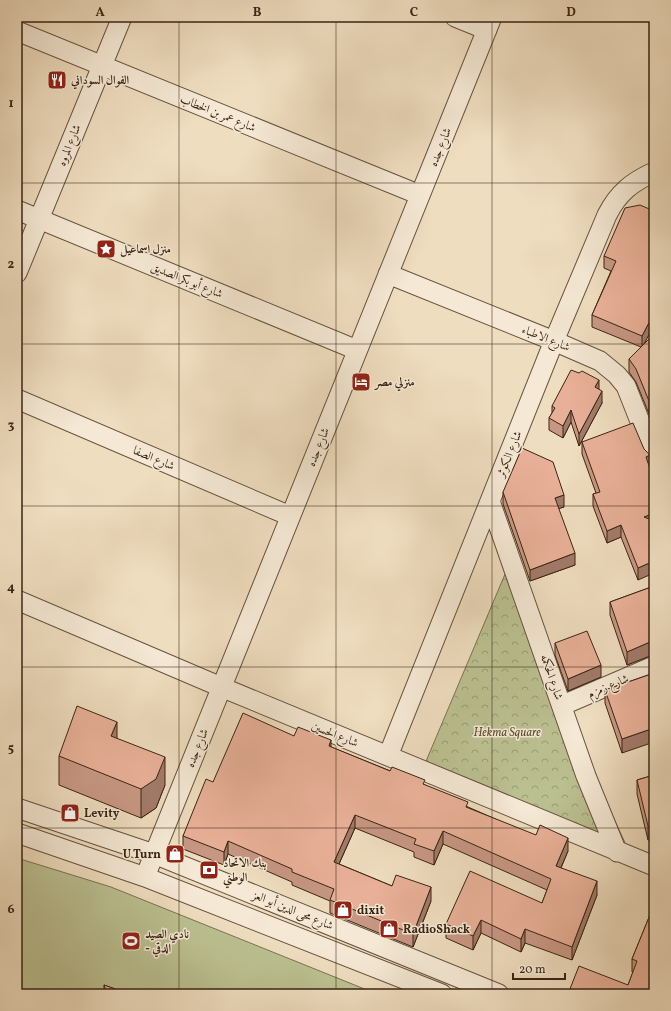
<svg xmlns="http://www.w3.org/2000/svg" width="671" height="1011" font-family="Vollkorn,Amiri,serif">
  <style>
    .green { fill: #bbc091; stroke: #7a7252 }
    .park { fill: url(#park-crowns); stroke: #7a7252 }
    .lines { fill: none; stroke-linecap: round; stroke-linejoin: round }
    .street-casing { stroke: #67523e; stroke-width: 21 }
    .street { stroke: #f5e9d5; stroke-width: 19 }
    .wall { fill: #c89783; stroke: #3a2413 }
    .shaded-wall { fill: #a27b6a; stroke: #3a2413 }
    .building { fill: #e8b098; stroke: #3a2413 }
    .grid { fill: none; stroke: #3a2413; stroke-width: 1; stroke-opacity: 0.55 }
    .labels { text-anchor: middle; stroke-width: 3; stroke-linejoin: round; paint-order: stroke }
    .poi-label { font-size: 12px; font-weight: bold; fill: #3a2413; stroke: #f5e9d5; text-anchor: start }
    .street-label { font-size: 12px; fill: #3a2413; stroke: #f5e9d5 }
    .park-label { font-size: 12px; font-style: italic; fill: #5a4b32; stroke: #f5e9d5 }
    .neatline { fill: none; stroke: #3a2413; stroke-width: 1.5 }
    .grid-label { font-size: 13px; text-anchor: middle; font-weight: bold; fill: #3a2413 }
  </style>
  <defs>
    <pattern id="park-crowns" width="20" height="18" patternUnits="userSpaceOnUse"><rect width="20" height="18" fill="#bbc091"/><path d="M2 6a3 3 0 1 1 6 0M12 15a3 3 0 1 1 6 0" fill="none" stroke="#999c75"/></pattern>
  </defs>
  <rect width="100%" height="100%" fill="#efddbf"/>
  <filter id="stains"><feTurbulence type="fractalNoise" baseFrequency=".005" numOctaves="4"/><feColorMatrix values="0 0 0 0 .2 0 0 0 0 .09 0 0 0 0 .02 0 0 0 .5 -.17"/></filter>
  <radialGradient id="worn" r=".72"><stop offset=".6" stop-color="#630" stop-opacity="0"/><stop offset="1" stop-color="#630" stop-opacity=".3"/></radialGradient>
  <!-- green -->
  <path class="green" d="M 17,858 L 111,887 L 377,994 L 17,994 Z"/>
  <!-- park -->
  <path class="park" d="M 511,560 L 572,728 L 627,847 L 424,766 Z"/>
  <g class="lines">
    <defs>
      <path id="street" d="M 455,17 L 487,30
        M 17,31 L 420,195
        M 17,210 L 357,350
        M 17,273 L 122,17
        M 388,274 L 554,341 L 600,361 L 617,375 L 626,386 L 654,457
        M 17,399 L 290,516
        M 490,501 L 586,776 L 617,852
        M 17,600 L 221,687 L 654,866
        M 563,705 L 654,666
        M 388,756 L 554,341 L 607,215 C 618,193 632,182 654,172
        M 17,808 L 154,854 L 499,994
        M 17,833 L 145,877 L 442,994
        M 145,877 L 492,17"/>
    </defs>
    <!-- street casing -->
    <use href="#street" class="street-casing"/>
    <!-- street -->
    <use href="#street" class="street"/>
  </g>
  <!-- wall -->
  <path class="wall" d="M 654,211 L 654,325 L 643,345 L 654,334 L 649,414 L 636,382 L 629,372 L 629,359 L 641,347 L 592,327 L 592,315 L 611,271 L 604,268 L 604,256 Z
    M 599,389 L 602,403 L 579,446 L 571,422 L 563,438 L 549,430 L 549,418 L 552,413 L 552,406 Z
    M 582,442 L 650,467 L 638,580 L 621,537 L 607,543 L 593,506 L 593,494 L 596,493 L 582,454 Z
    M 503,492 L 564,507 L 558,508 L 575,565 L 530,581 L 503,504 Z
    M 654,586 L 654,656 L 650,656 L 627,665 L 610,615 L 610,602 Z
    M 555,643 L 601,677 L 568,691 L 555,655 Z
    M 654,673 L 622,753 L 605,703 L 605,690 Z
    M 294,736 L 331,747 L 425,785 L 468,807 L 568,851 L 561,868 L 597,895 L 572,960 L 525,943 L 521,952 L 481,933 L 473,950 L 446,938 L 446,924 L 542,903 L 547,890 L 443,844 L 434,865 L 414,857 L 414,852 L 355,828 L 339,864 L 392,886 L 431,901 L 413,947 L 330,913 L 330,901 L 292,885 L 292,882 L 228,854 L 224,865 L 183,849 L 183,836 L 213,782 Z
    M 117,738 L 165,785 L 156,808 L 141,818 L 59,785 L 59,756 Z
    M 654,775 L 654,838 L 648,840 L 637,794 L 637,780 Z
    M 654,905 L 654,994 L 628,985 L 633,972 L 632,972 L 632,959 Z
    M 104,985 L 129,994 L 104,994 Z"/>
  <!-- shaded-wall -->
  <path class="shaded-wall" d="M 654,313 L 654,325 L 642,348 L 642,336 Z
    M 599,380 L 599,391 L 595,387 Z
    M 602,391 L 602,403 L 579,446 L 579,434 Z
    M 654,399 L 654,412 L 649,414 L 649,401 Z
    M 571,410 L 571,422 L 563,438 L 563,426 Z
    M 650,455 L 650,467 L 646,469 L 646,457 Z
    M 564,495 L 564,507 L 555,510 L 555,498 Z
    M 654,513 L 654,525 L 644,517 Z
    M 621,525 L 621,537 L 607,543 L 607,531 Z
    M 575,553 L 575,565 L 530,581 L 530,570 Z
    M 654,561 L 654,573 L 638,580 L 638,568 Z
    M 650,642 L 650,656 L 627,665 L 627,652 Z
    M 601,665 L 601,677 L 568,691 L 568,679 Z
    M 20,694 L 20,715 L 17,725 L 17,703 Z
    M 117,722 L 117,751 L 111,736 Z
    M 654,728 L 654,742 L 622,753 L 622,739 Z
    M 331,740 L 331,754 L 329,746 Z
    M 165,757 L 165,785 L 156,808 L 141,818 L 141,789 Z
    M 355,815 L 355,828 L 334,875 L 334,862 Z
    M 654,824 L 654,838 L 648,840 L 648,826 Z
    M 443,831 L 443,844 L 434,865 L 434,851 Z
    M 568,838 L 568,851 L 556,879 L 556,866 Z
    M 228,841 L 228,854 L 224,865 L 224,852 Z
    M 597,881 L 597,895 L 572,960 L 572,947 Z
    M 431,887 L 431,901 L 413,947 L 413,934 Z
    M 481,920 L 481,933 L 473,950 L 473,936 Z
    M 525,929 L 525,943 L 521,952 L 521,939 Z"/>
  <!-- building -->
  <path class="building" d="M 640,205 L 654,211 L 654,313 L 642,336 L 592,315 L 616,261 L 604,256 L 625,208 Z
    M 654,334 L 654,399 L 649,401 L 636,369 L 629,359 Z
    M 571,370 L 579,373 L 582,371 L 599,380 L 595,387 L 602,391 L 579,434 L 571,410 L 563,426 L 549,418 L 555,408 L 552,406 Z
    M 633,423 L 644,449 L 650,455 L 646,457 L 654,480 L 654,513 L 644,517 L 654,521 L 654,561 L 638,568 L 621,525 L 607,531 L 593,494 L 600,492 L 582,442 Z
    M 522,448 L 553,462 L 564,495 L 555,498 L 575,553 L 530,570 L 503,492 Z
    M 654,586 L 654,642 L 650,642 L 627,652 L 610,602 Z
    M 587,631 L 601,665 L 568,679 L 555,643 Z
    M 654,673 L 654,728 L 622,739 L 605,690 Z
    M 17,693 L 20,694 L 17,703 Z
    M 77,706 L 117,722 L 111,736 L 165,757 L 156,779 L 141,789 L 59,756 Z
    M 243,713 L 294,736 L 298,727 L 331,740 L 329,746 L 390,771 L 392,767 L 425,780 L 423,784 L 468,802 L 466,807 L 536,835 L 540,825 L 568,838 L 556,866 L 597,881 L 572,947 L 525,929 L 521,939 L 481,920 L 473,936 L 446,924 L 470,871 L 542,903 L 551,879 L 443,831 L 434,851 L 414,844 L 416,839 L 355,815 L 334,862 L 392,886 L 396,875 L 431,887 L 413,934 L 330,900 L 334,889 L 292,872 L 292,869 L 228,841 L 224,852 L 183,836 L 206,779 L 213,782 Z
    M 654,775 L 654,824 L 648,826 L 637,780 Z
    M 654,905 L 654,994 L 568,994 L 579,966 L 628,985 L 637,961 L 632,959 Z
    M 104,985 L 129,994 L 107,994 Z
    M 180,990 L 189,994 L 165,994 Z"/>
  <!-- grid -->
  <path class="grid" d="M 179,17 L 179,994M 336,17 L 336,994M 492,17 L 492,994M 17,183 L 654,183M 17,344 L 654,344M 17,506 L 654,506M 17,667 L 654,667M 17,828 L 654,828"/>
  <!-- icons -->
  <defs>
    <symbol id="restaurant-square" viewBox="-11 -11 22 22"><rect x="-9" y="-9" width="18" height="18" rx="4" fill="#8f2418" stroke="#f5e9d5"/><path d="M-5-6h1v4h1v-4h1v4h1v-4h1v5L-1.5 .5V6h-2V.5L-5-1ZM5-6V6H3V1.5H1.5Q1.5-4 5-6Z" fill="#fff"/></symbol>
    <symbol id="sight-square" viewBox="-11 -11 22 22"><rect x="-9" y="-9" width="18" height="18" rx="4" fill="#8f2418" stroke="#f5e9d5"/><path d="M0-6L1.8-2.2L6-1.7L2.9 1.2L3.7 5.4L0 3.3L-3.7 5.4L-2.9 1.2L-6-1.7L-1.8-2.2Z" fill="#fff"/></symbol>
    <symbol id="hotel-square" viewBox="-11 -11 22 22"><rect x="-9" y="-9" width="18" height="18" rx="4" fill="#8f2418" stroke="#f5e9d5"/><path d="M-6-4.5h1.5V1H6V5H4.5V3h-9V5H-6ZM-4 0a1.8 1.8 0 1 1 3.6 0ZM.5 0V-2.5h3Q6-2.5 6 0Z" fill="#fff"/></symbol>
    <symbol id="shop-square" viewBox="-11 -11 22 22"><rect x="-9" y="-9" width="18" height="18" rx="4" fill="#8f2418" stroke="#f5e9d5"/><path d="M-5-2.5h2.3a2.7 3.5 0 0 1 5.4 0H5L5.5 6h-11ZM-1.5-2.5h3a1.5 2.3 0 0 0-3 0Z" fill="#fff"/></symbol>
    <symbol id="bank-square" viewBox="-11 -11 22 22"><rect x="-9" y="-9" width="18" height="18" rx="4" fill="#8f2418" stroke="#f5e9d5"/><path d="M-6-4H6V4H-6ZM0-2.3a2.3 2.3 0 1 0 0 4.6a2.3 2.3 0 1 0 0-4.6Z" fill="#fff"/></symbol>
    <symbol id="stadium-square" viewBox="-11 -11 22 22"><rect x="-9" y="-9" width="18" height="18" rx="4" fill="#8f2418" stroke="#f5e9d5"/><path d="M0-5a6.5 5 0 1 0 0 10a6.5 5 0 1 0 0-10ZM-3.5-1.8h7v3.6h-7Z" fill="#fff"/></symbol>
  </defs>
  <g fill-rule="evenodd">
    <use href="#restaurant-square" x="46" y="69" width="22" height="22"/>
    <use href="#sight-square" x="95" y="238" width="22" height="22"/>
    <use href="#hotel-square" x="350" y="371" width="22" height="22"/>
    <use href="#shop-square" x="59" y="802" width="22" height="22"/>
    <use href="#shop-square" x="164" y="843" width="22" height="22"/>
    <use href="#bank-square" x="198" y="859" width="22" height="22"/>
    <use href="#shop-square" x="332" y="899" width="22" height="22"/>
    <use href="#shop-square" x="378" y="918" width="22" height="22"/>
    <use href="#stadium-square" x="120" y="930" width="22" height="22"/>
  </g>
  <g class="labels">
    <!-- poi labels -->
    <g class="poi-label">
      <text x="71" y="84">الفوال السوداني</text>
      <text x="120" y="253">منزل اسماعيل</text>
      <text x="375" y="386">منزلي مصر</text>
      <text x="84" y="817">Levity</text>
      <text x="161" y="858" text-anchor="end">U Turn</text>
      <text x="223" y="867">بنك الاتحاد<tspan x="223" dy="14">الوطني</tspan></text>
      <text x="357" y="914">dixit</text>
      <text x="403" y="933">RadioShack</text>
      <text x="145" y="938">نادي الصيد<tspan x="145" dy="14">- الدقي</tspan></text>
    </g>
    <!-- street labels -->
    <g class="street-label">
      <text transform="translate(218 113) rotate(22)" y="4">شارع عمر بن الخطاب</text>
      <text transform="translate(69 145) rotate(-68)" y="4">شارع المروه</text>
      <text transform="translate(440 147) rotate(-68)" y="4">شارع جده</text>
      <text transform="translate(187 280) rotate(22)" y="4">شارع أبو بكر الصديق</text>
      <text transform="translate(546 338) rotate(22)" y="4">شارع الاطباء</text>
      <text transform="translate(318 447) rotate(-68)" y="4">شارع جده</text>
      <text transform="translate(509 454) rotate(-68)" y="4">شارع الكوثر</text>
      <text transform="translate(154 458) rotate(23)" y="4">شارع الصفا</text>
      <text transform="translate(552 677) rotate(71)" y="4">شارع الحكمه</text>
      <text transform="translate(608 686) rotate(-23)" y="4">شارع زمزم</text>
      <text transform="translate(335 734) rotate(22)" y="4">شارع الحسين</text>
      <text transform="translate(197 748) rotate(-68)" y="4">شارع جده</text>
      <text transform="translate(293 910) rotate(22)" y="4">شارع محى الدين أبو العز</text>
    </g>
    <!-- park labels -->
    <g class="park-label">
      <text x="507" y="736">Hekma Square</text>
    </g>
  </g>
  <!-- margin -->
  <rect width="671" height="1011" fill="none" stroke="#efddbf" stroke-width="44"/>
  <!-- scale -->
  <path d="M513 973v6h52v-6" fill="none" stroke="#3a2413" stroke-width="2"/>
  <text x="519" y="973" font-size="12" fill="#3a2413" stroke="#f5e9d5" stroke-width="3" paint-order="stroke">20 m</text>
  <rect x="22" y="22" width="627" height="967" class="neatline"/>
  <g class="grid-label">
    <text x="100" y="16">A</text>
    <text x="257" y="16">B</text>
    <text x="414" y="16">C</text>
    <text x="571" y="16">D</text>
    <text x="11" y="107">1</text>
    <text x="11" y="268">2</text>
    <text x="11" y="429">3</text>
    <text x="11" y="591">4</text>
    <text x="11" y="752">5</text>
    <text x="11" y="913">6</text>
  </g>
  <rect width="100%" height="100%" filter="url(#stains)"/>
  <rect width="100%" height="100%" fill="url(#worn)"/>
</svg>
